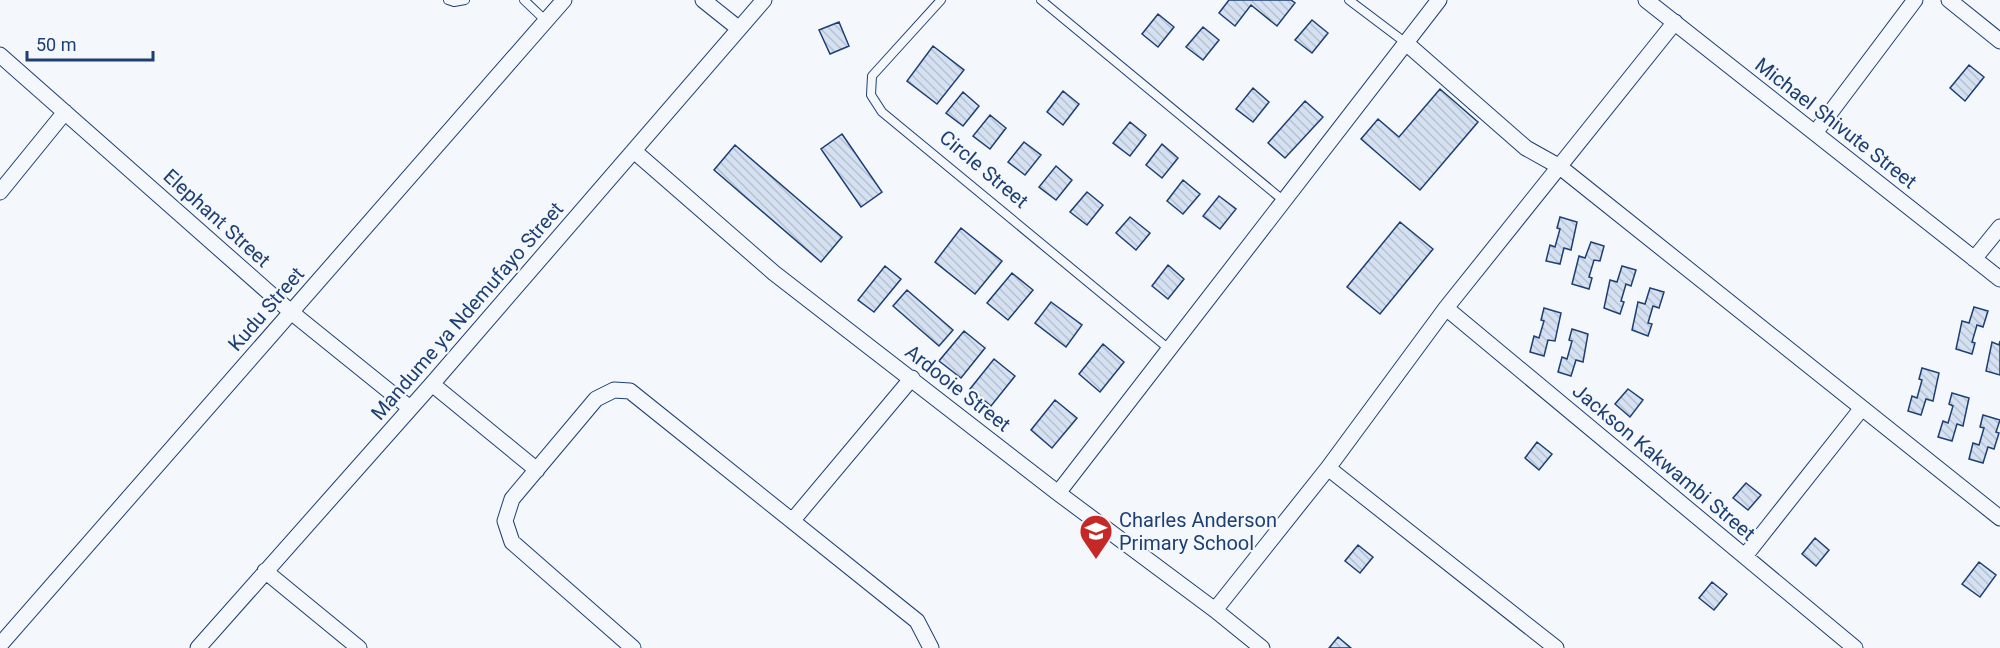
<svg xmlns="http://www.w3.org/2000/svg" width="2000" height="648" font-family="Roboto,sans-serif">
  <style>
    .building { fill: url(#building-back-hatch); stroke: #1d3f73; stroke-width: 1.5 }
    .lines { fill: none; stroke-linecap: round; stroke-linejoin: round }
    .lane-casing { stroke: #1d3f73; stroke-width: 10 }
    .street-casing { stroke: #1d3f73; stroke-width: 17 }
    .lane { stroke: #f4f7fb; stroke-width: 8 }
    .street { stroke: #f4f7fb; stroke-width: 15 }
    .labels { text-anchor: middle; stroke-width: 4.5; stroke-linejoin: round; paint-order: stroke }
    .street-label { font-size: 20px; fill: #1d3f73; stroke: #f4f7fb }
    .poi-label { font-size: 20px; fill: #1d3f73; stroke: #f4f7fb; text-anchor: start }
  </style>
  <defs>
    <pattern id="building-back-hatch" width="6" height="6" patternUnits="userSpaceOnUse" patternTransform="scale(1.5)"><rect width="6" height="6" fill="#d5e0f0"/><path d="M-1 5l2 2M0 0l6 6M5-1l2 2" fill="none" stroke="#b6c1d1"/></pattern>
  </defs>
  <rect width="100%" height="100%" fill="#f4f7fb"/>
  <!-- building -->
  <path class="building" d="M 1229,0 L 1291,0 L 1295,3 L 1277,26 L 1251,5 L 1235,26 L 1219,13 Z
    M 1158,14 L 1174,27 L 1158,47 L 1142,34 Z
    M 1312,20 L 1328,33 L 1312,53 L 1295,40 Z
    M 839,22 L 849,46 L 830,54 L 819,30 Z
    M 1203,27 L 1219,40 L 1203,60 L 1186,47 Z
    M 933,46 L 964,70 L 937,104 L 907,81 Z
    M 1969,65 L 1984,77 L 1965,101 L 1950,88 Z
    M 1253,88 L 1269,102 L 1253,122 L 1236,109 Z
    M 1440,89 L 1478,122 L 1420,190 L 1361,139 L 1378,119 L 1399,137 Z
    M 1063,91 L 1079,104 L 1063,125 L 1047,112 Z
    M 963,92 L 979,106 L 963,126 L 946,113 Z
    M 1305,101 L 1323,117 L 1285,158 L 1268,143 Z
    M 990,115 L 1006,128 L 990,149 L 973,136 Z
    M 1130,122 L 1146,135 L 1130,156 L 1113,143 Z
    M 842,134 L 882,192 L 861,207 L 821,149 Z
    M 1024,142 L 1041,155 L 1025,175 L 1008,162 Z
    M 1162,144 L 1178,158 L 1162,178 L 1146,165 Z
    M 735,145 L 842,237 L 821,262 L 714,170 Z
    M 1056,166 L 1072,180 L 1056,200 L 1039,187 Z
    M 1183,180 L 1200,194 L 1183,214 L 1167,201 Z
    M 1087,192 L 1103,205 L 1087,225 L 1070,212 Z
    M 1219,196 L 1236,209 L 1220,229 L 1203,216 Z
    M 1130,217 L 1150,233 L 1136,250 L 1116,233 Z
    M 1560,217 L 1577,222 L 1571,250 L 1564,248 L 1560,264 L 1546,261 L 1550,245 L 1555,247 L 1560,229 L 1557,228 Z
    M 1400,222 L 1433,249 L 1380,314 L 1347,287 Z
    M 961,228 L 1002,261 L 975,294 L 935,262 Z
    M 1591,242 L 1604,246 L 1600,261 L 1594,260 L 1589,277 L 1592,278 L 1589,289 L 1572,284 L 1579,256 L 1585,258 Z
    M 1168,265 L 1184,279 L 1168,299 L 1152,286 Z
    M 885,266 L 901,279 L 874,312 L 858,300 Z
    M 1622,266 L 1636,270 L 1631,286 L 1626,284 L 1621,301 L 1624,302 L 1620,314 L 1604,308 L 1610,280 L 1617,282 Z
    M 1012,273 L 1033,290 L 1008,320 L 987,303 Z
    M 1650,288 L 1664,292 L 1659,308 L 1653,306 L 1648,323 L 1652,324 L 1648,336 L 1632,330 L 1638,302 L 1645,304 Z
    M 907,290 L 953,330 L 939,346 L 893,306 Z
    M 1051,302 L 1082,325 L 1066,347 L 1035,323 Z
    M 1974,307 L 1988,311 L 1983,327 L 1977,325 L 1972,342 L 1975,343 L 1972,354 L 1956,349 L 1962,321 L 1969,323 Z
    M 1544,308 L 1561,313 L 1555,341 L 1548,340 L 1544,356 L 1530,352 L 1534,336 L 1539,338 L 1544,321 L 1541,320 Z
    M 1572,329 L 1588,334 L 1583,362 L 1576,360 L 1571,376 L 1558,372 L 1562,357 L 1567,359 L 1572,341 L 1569,340 Z
    M 964,331 L 985,348 L 961,378 L 939,361 Z
    M 2000,341 L 2000,375 L 1986,371 L 1992,342 L 1999,345 Z
    M 1103,344 L 1124,362 L 1100,392 L 1079,374 Z
    M 994,359 L 1015,376 L 991,406 L 970,389 Z
    M 1922,368 L 1939,373 L 1933,401 L 1926,399 L 1921,415 L 1908,411 L 1912,396 L 1917,398 L 1922,380 L 1919,379 Z
    M 1628,389 L 1643,400 L 1630,417 L 1615,404 Z
    M 1952,393 L 1969,398 L 1963,426 L 1957,424 L 1952,441 L 1938,437 L 1943,421 L 1948,423 L 1953,406 L 1949,404 Z
    M 1055,400 L 1077,418 L 1052,448 L 1031,430 Z
    M 1983,415 L 2000,420 L 1996,432 L 1999,433 L 1994,449 L 1988,447 L 1983,463 L 1969,459 L 1973,443 L 1979,445 L 1984,428 L 1980,427 Z
    M 1537,442 L 1552,454 L 1539,470 L 1525,458 Z
    M 1746,483 L 1761,495 L 1748,510 L 1733,498 Z
    M 1815,538 L 1829,550 L 1816,566 L 1802,554 Z
    M 1358,545 L 1373,557 L 1360,573 L 1345,561 Z
    M 1979,562 L 1996,575 L 1980,597 L 1962,584 Z
    M 1712,582 L 1727,594 L 1714,610 L 1699,598 Z
    M 1338,637 L 1351,648 L 1329,648 Z"/>
  <g class="lines">
    <defs>
      <path id="lane" d="M 448,0 L 454,2 L 465,0
        M 524,0 L 546,21
        M 941,0 L 872,76 L 871,95 L 882,112 L 1169,349
        M 1041,0 L 1284,201
        M 1349,0 L 1406,43"/>
      <path id="street" d="M 703,0 L 738,28
        M 1646,0 L 2000,279
        M 1949,0 L 2000,41
        M 1406,43 L 1526,148 L 1560,167 L 2000,518
        M 0,55 L 291,312 L 410,408
        M 1815,133 L 1915,0
        M 634,151 L 774,273 L 1058,493 L 1215,610 L 1262,648
        M 0,192 L 65,112
        M 1974,259 L 2000,227
        M 1446,308 L 1855,648
        M 432,384 L 537,470
        M 1328,468 L 1556,648
        M 1058,493 L 1439,0
        M 793,520 L 912,378
        M 1745,556 L 1862,408
        M 265,571 L 359,648
        M 1215,610 L 1328,468 L 1446,308 L 1675,22
        M 0,645 L 564,0
        M 198,648 L 432,384 L 764,0
        M 633,648 L 512,542 L 505,521 L 512,499 L 596,399 L 614,390 L 630,391 L 917,621 L 931,648"/>
    </defs>
    <!-- lane casing -->
    <use href="#lane" class="lane-casing"/>
    <!-- street casing -->
    <use href="#street" class="street-casing"/>
    <!-- lane -->
    <use href="#lane" class="lane"/>
    <!-- street -->
    <use href="#street" class="street"/>
  </g>
  <!-- icons -->
  <defs>
    <symbol id="school-pin" viewBox="-11 -11 22 30"><path d="M0 17L-7.5 6A9.5 9.5 0 1 1 7.5 6Z" fill="#c62828" stroke="#f4f7fb"/><path d="M0-5L7-2L0 1L-7-2ZM-4 1L0 2.5L4 1V4Q0 6-4 4Z" fill="#fff"/></symbol>
  </defs>
  <g fill-rule="evenodd">
    <use href="#school-pin" x="1077" y="512" width="38" height="52"/>
  </g>
  <g class="labels">
    <!-- street labels -->
    <g class="street-label">
      <text transform="translate(1836 123) rotate(38)" y="7">Michael Shivute Street</text>
      <text transform="translate(984 169) rotate(40)" y="7">Circle Street</text>
      <text transform="translate(217 218) rotate(42)" y="7">Elephant Street</text>
      <text transform="translate(266 309) rotate(-49)" y="7">Kudu Street</text>
      <text transform="translate(467 311) rotate(-49)" y="7">Mandume ya Ndemufayo Street</text>
      <text transform="translate(958 388) rotate(38)" y="7">Ardooie Street</text>
      <text transform="translate(1664 462) rotate(40)" y="7">Jackson Kakwambi Street</text>
    </g>
    <!-- poi labels -->
    <g class="poi-label">
      <text x="1119" y="527">Charles Anderson<tspan x="1119" dy="23">Primary School</tspan></text>
    </g>
  </g>
  <!-- scale -->
  <path d="M27 51v9h126v-9" fill="none" stroke="#1d3f73" stroke-width="3"/>
  <text x="36" y="51" font-size="18" fill="#1d3f73" stroke="#f4f7fb" stroke-width="4.5" paint-order="stroke">50 m</text>
</svg>
